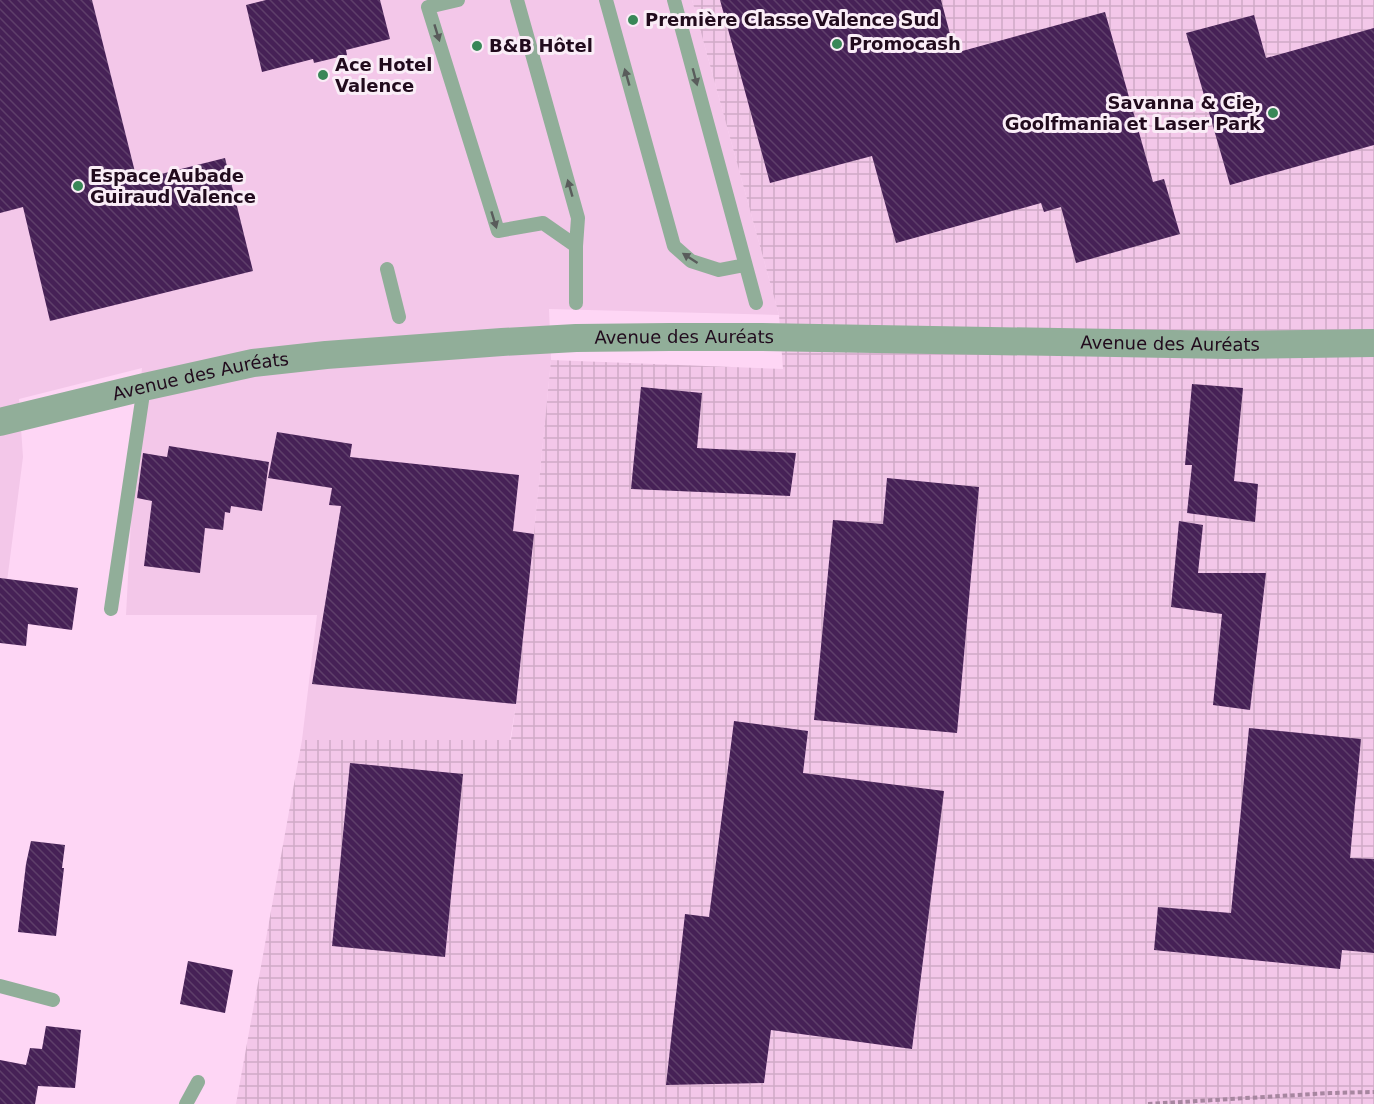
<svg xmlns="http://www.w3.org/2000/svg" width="1374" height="1104" font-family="'DejaVu Sans',sans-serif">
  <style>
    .built { fill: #f3c7e9 }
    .industrial { fill: url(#industrial-grid) }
    .building { fill: url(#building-back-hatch) }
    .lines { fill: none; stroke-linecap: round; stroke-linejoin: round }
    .path { stroke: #a786a0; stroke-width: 4; stroke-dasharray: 4.5 3; stroke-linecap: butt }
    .lane { stroke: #91ae99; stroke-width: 14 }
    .street { stroke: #91ae99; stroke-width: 28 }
    .oneway { fill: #595c5b }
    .poi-dot { fill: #388757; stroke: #faedf7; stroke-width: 2 }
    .labels { text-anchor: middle; stroke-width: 6; stroke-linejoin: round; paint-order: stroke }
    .poi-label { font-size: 18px; font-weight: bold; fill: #210b1d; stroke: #faedf7; text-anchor: start }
    .street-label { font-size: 18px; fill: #210b1d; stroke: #faedf7 }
  </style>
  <defs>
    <pattern id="industrial-grid" width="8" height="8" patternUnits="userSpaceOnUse" patternTransform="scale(1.5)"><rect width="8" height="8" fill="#f3c7e9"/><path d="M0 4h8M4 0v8" fill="none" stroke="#d0aac7"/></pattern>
    <pattern id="building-back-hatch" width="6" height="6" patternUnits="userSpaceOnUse" patternTransform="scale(1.5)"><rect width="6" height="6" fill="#462156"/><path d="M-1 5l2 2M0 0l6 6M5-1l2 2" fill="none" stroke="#5e3f6a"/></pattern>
  </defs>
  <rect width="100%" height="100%" fill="#fed6f5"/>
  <!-- built -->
  <path class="built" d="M 0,0 L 692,0 L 779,315 L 549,309 L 551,360 L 534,534 L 516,704 L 510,741 L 302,740 L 317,615 L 126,615 L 135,445 L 142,368 L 19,399 L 23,457 L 0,636 Z"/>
  <!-- industrial -->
  <path class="industrial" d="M 692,0 L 1374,0 L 1374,1104 L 236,1104 L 302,740 L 511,740 L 516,704 L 534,534 L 551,360 L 783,369 L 779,315 Z"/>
  <!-- building -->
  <path class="building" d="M 0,0 L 92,0 L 137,180 L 225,158 L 253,271 L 50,321 L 23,207 L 0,213 Z
    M 266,0 L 380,0 L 390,39 L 346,50 L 347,55 L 314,63 L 313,59 L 262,72 L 246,5 Z
    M 720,0 L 941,0 L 955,53 L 1105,12 L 1153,182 L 1164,179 L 1180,234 L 1076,263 L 1061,207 L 1044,212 L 1041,203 L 896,243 L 872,156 L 770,183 Z
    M 1254,15 L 1266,58 L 1374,28 L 1374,145 L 1230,185 L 1186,33 Z
    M 1192,384 L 1243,388 L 1234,481 L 1258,484 L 1255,522 L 1187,513 L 1192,465 L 1185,465 Z
    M 641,387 L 702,393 L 697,448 L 796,453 L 790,496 L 631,489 Z
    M 277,432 L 352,444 L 350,457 L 519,475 L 513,531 L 534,534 L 516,704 L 312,684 L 341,506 L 329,505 L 332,488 L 268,478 Z
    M 169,446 L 269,462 L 262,511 L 231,506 L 230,513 L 225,512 L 223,530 L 205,528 L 200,573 L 144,566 L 152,501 L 137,498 L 143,453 L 167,457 Z
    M 887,478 L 979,487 L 957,733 L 814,720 L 833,520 L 883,524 Z
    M 1179,521 L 1203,525 L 1198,573 L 1266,573 L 1250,710 L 1213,705 L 1222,614 L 1171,607 Z
    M 0,578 L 78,588 L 72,630 L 28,624 L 26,646 L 0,643 Z
    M 734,721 L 808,731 L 803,773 L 944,791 L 912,1049 L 771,1030 L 764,1083 L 666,1085 L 685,914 L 709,917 Z
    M 1249,728 L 1361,739 L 1350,858 L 1374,859 L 1374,953 L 1342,950 L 1340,969 L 1154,950 L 1158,907 L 1231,913 Z
    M 350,763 L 463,774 L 445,957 L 332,946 Z
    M 31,841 L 65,845 L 62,868 L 64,868 L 56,936 L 18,932 L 26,864 Z
    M 188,961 L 233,970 L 225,1013 L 180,1004 Z
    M 46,1026 L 81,1030 L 75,1088 L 38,1086 L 35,1104 L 0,1104 L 0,1060 L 26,1065 L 30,1048 L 42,1049 Z"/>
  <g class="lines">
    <!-- path -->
    <path class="path" d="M 1148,1104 L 1330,1093 L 1374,1092"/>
    <!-- lane -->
    <path class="lane" d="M 458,0 L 428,7 L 498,231 L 543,223 L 576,246
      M 517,0 L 578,218 L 576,246 L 576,303
      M 606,0 L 674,246 L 691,261 L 719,270 L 745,265
      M 674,0 L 756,303
      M 387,269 L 399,317
      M 111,609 L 144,387
      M 0,986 L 53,1000
      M 186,1104 L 198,1082"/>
    <!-- street -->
    <path class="street" id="s1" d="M 0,422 L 144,387 L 253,363 L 326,355 L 502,342 L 576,338 L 670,337 L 761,337 L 1228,345 L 1374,343"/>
  </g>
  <!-- one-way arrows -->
  <defs><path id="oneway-solid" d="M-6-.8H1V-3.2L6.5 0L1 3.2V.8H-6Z" transform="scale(1.5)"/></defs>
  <g class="oneway">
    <use href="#oneway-solid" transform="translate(437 33) rotate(73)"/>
    <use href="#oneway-solid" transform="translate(627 77) rotate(-106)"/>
    <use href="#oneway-solid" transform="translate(695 77) rotate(75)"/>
    <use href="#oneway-solid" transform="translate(570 188) rotate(-106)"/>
    <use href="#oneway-solid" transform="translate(494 220) rotate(73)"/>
    <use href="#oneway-solid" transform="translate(690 258) rotate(-147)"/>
  </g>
  <!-- markers -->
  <g class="poi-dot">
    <circle cx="633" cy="20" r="6"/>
    <circle cx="837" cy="44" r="6"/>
    <circle cx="477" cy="46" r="6"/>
    <circle cx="323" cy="75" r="6"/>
    <circle cx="1273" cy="113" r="6"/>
    <circle cx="78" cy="186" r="6"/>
  </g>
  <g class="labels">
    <!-- poi labels -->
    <g class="poi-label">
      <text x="645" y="26">Première Classe Valence Sud</text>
      <text x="849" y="50">Promocash</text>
      <text x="489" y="52">B&amp;B Hôtel</text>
      <text x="335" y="71">Ace Hotel<tspan x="335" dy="21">Valence</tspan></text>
      <text x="1261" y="109" text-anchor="end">Savanna &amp; Cie,<tspan x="1261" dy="21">Goolfmania et Laser Park</tspan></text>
      <text x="90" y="182">Espace Aubade<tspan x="90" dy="21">Guiraud Valence</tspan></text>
    </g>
    <!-- street labels -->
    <g class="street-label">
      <text dy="6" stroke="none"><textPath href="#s1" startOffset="692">Avenue des Auréats</textPath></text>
      <text dy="6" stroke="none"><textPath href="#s1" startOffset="1178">Avenue des Auréats</textPath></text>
      <text dy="6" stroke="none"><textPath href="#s1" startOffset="206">Avenue des Auréats</textPath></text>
    </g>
  </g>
</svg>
